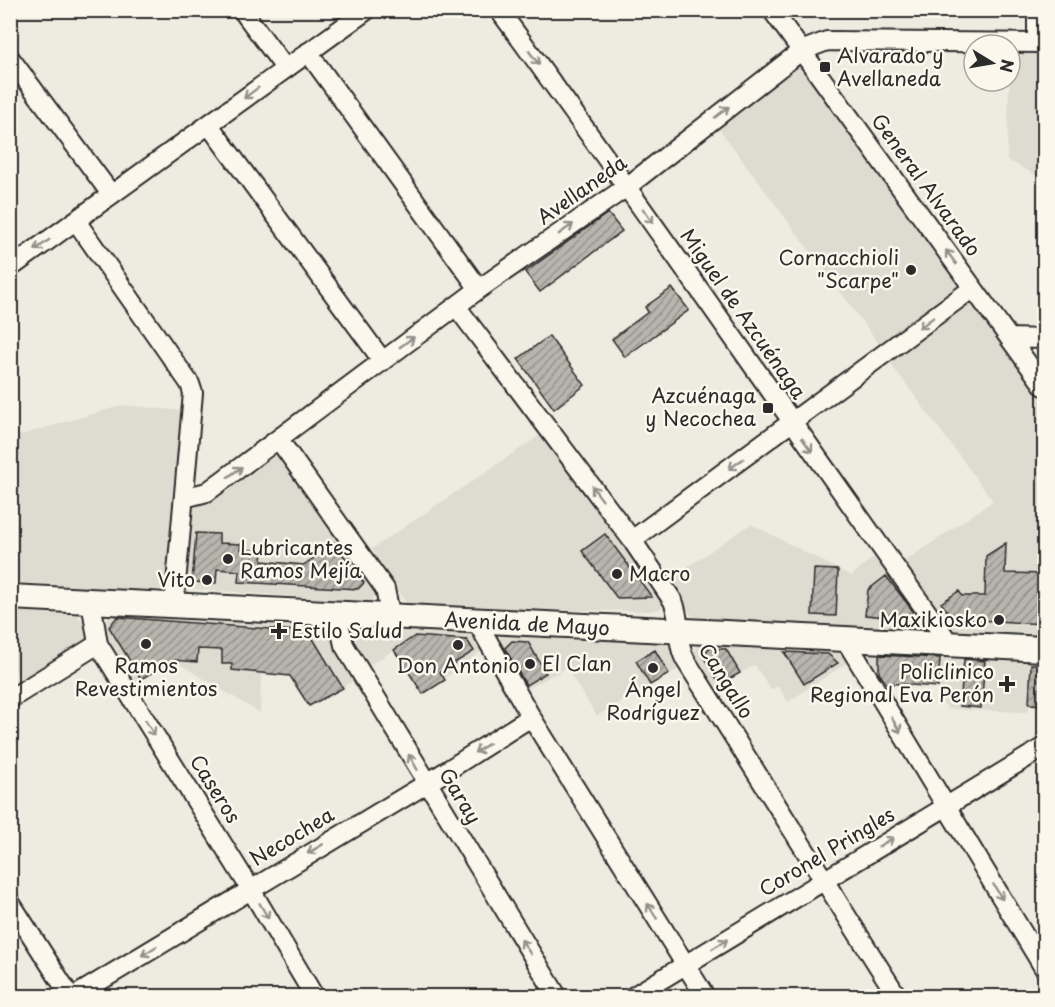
<svg xmlns="http://www.w3.org/2000/svg" width="1055" height="1007" font-family="'Playpen Sans',sans-serif">
  <style>
    .built { fill: #dedbd1 }
    .building { fill: url(#building-hatch); stroke: #2b2b2b; stroke-width: 1.5 }
    .lines { fill: none; stroke-linecap: round; stroke-linejoin: round }
    .minor-casing { stroke: #2b2b2b; stroke-width: 22 }
    .major-casing { stroke: #2b2b2b; stroke-width: 28 }
    .minor { stroke: #fbf7ec; stroke-width: 18 }
    .major { stroke: #fbf7ec; stroke-width: 24 }
    .oneway { stroke: #93918c }
    .poi-dot { fill: #2b2b2b; stroke: #fbf7ec; stroke-width: 2 }
    .labels { text-anchor: middle; stroke-width: 5; stroke-linejoin: round; paint-order: stroke }
    .poi-label { font-size: 20px; fill: #2b2b2b; stroke: #fbf7ec; text-anchor: start }
    .street-label { font-size: 20px; fill: #2b2b2b; stroke: #fbf7ec }
  </style>
  <defs>
    <pattern id="building-hatch" width="6" height="6" patternUnits="userSpaceOnUse" patternTransform="scale(1.5)"><rect width="6" height="6" fill="#b8b5ae"/><path d="M-1 1l2-2M0 6l6-6M5 7l2-2" fill="none" stroke="#96938e"/></pattern>
  </defs>
  <rect width="100%" height="100%" fill="#eeebe0"/>
  <filter id="ink" filterUnits="userSpaceOnUse"><feTurbulence type="fractalNoise" baseFrequency=".0167" numOctaves="2"/><feDisplacementMap in="SourceGraphic" scale="12" xChannelSelector="R" yChannelSelector="G"/><feConvolveMatrix kernelMatrix="1 2 1 2 8 2 1 2 1" color-interpolation-filters="sRGB"/></filter>
  <g filter="url(#ink)">
    <!-- built -->
    <path class="built" d="M 1010,49 L 1044,49 L 1044,179 L 1007,160 Z
      M 797,66 L 805,70 L 958,281 L 958,288 L 882,348 L 715,123 L 790,67 Z
      M 970,300 L 976,304 L 1044,401 L 1044,637 L 962,634 L 942,625 L 901,564 L 993,501 L 885,356 Z
      M 124,405 L 183,411 L 167,582 L 161,589 L 150,591 L 11,582 L 10,438 Z
      M 543,433 L 660,597 L 663,603 L 661,608 L 654,611 L 420,609 L 407,605 L 372,549 Z
      M 274,453 L 284,454 L 375,585 L 376,594 L 370,602 L 191,589 L 185,587 L 179,580 L 189,512 Z
      M 751,524 L 851,576 L 877,554 L 921,616 L 919,624 L 911,629 L 701,619 L 691,615 L 669,579 Z
      M 10,611 L 77,615 L 83,621 L 87,639 L 84,643 L 22,682 L 11,662 Z
      M 116,612 L 319,624 L 327,629 L 356,679 L 309,706 L 290,676 L 261,673 L 260,713 L 173,660 L 133,684 L 105,635 L 105,625 L 109,616 Z
      M 371,627 L 471,632 L 483,650 L 423,694 L 394,650 L 364,668 L 355,648 L 355,641 L 363,629 Z
      M 501,633 L 667,641 L 682,667 L 597,716 L 566,668 L 525,690 L 499,646 Z
      M 698,644 L 833,649 L 840,652 L 848,662 L 788,702 L 778,686 L 771,690 L 755,665 L 714,688 L 693,655 Z
      M 865,652 L 1044,657 L 1044,705 L 1029,704 L 1029,711 L 1024,712 L 948,709 L 938,696 L 938,689 L 875,683 L 863,656 Z"/>
    <!-- building -->
    <path class="building" d="M 608,213 L 622,231 L 540,292 L 525,272 Z
      M 672,288 L 689,310 L 625,357 L 612,339 L 648,312 L 645,307 Z
      M 549,336 L 585,385 L 554,409 L 518,359 Z
      M 196,533 L 219,534 L 219,543 L 241,544 L 240,549 L 263,551 L 262,561 L 304,565 L 334,542 L 364,583 L 358,589 L 238,582 L 239,571 L 217,569 L 216,583 L 192,582 Z
      M 605,534 L 652,597 L 617,598 L 582,551 Z
      M 1006,543 L 1005,573 L 1044,574 L 1044,624 L 961,619 L 948,612 L 941,603 L 959,591 L 962,596 L 985,596 L 986,556 Z
      M 814,569 L 838,570 L 836,616 L 812,615 Z
      M 886,576 L 913,611 L 907,619 L 865,615 L 868,590 Z
      M 117,617 L 309,632 L 343,688 L 309,706 L 290,676 L 232,670 L 232,664 L 222,664 L 222,650 L 198,649 L 197,662 L 173,660 L 141,679 L 109,627 Z
      M 415,636 L 467,640 L 474,651 L 440,672 L 445,680 L 423,694 L 394,650 Z
      M 512,641 L 528,642 L 546,673 L 526,685 L 505,648 Z
      M 708,648 L 726,649 L 740,673 L 720,684 L 703,656 Z
      M 655,650 L 669,674 L 650,685 L 636,661 Z
      M 784,652 L 828,654 L 838,663 L 804,684 Z
      M 879,655 L 940,658 L 938,687 L 886,683 L 879,673 Z
      M 964,659 L 985,661 L 981,708 L 960,706 Z
      M 1031,664 L 1044,664 L 1044,705 L 1029,704 Z"/>
    <g class="lines">
      <defs>
        <path id="minor" d="M 242,10 L 285,68
          M 499,10 C 653,219 798,433 950,644
          M 772,10 L 1044,386
          M 1037,10 L 1037,43
          M 308,52 L 479,289
          M 10,58 L 111,194
          M 209,125 L 382,360
          M 76,221 L 190,384 L 193,393 L 174,606
          M 10,268 L 367,10
          M 456,306 L 632,540 L 673,601 C 682,621 675,642 686,661 L 897,996
          M 1010,338 L 1044,339
          M 279,440 L 385,589 L 391,618
          M 184,498 L 207,492 L 479,289 L 628,186 L 801,51 L 827,41 L 1044,43
          M 632,540 L 973,288
          M 91,601 L 98,644 L 250,888 L 314,996
          M 337,614 L 344,645 L 557,996
          M 477,622 L 531,717 L 705,996
          M 845,639 L 1044,968
          M 10,699 L 98,644
          M 10,902 L 70,996
          M 75,996 L 426,784 L 531,717
          M 634,996 L 1044,747"/>
        <path id="major" d="M 10,597 L 1044,649"/>
      </defs>
      <!-- minor casing -->
      <use href="#minor" class="minor-casing"/>
      <!-- major casing -->
      <use href="#major" class="major-casing"/>
      <!-- minor -->
      <use href="#minor" class="minor"/>
      <!-- major -->
      <use href="#major" class="major"/>
    </g>
    <!-- one-way arrows -->
    <defs><path id="oneway-shaft" d="M-6 0H5M1.5-3L5.5 0L1.5 3" fill="none" stroke-width="1.6" stroke-linecap="round" stroke-linejoin="round" transform="scale(1.5)"/></defs>
    <g class="oneway">
      <use href="#oneway-shaft" transform="translate(534 58) rotate(54)"/>
      <use href="#oneway-shaft" transform="translate(251 93) rotate(143)"/>
      <use href="#oneway-shaft" transform="translate(722 112) rotate(-38)"/>
      <use href="#oneway-shaft" transform="translate(648 216) rotate(55)"/>
      <use href="#oneway-shaft" transform="translate(566 229) rotate(-35)"/>
      <use href="#oneway-shaft" transform="translate(42 245) rotate(144)"/>
      <use href="#oneway-shaft" transform="translate(951 257) rotate(-126)"/>
      <use href="#oneway-shaft" transform="translate(926 323) rotate(143)"/>
      <use href="#oneway-shaft" transform="translate(407 342) rotate(-36)"/>
      <use href="#oneway-shaft" transform="translate(807 445) rotate(54)"/>
      <use href="#oneway-shaft" transform="translate(736 464) rotate(144)"/>
      <use href="#oneway-shaft" transform="translate(235 472) rotate(-36)"/>
      <use href="#oneway-shaft" transform="translate(597 493) rotate(-127)"/>
      <use href="#oneway-shaft" transform="translate(896 725) rotate(59)"/>
      <use href="#oneway-shaft" transform="translate(150 728) rotate(58)"/>
      <use href="#oneway-shaft" transform="translate(482 748) rotate(148)"/>
      <use href="#oneway-shaft" transform="translate(413 762) rotate(-120)"/>
      <use href="#oneway-shaft" transform="translate(886 842) rotate(-31)"/>
      <use href="#oneway-shaft" transform="translate(315 849) rotate(149)"/>
      <use href="#oneway-shaft" transform="translate(998 892) rotate(59)"/>
      <use href="#oneway-shaft" transform="translate(264 911) rotate(60)"/>
      <use href="#oneway-shaft" transform="translate(652 911) rotate(-122)"/>
      <use href="#oneway-shaft" transform="translate(720 944) rotate(-32)"/>
      <use href="#oneway-shaft" transform="translate(526 947) rotate(-122)"/>
      <use href="#oneway-shaft" transform="translate(149 951) rotate(148)"/>
    </g>
  </g>
  <!-- markers -->
  <g class="poi-dot">
    <rect x="819" y="61" width="12" height="12" rx="3"/>
    <circle cx="911" cy="270" r="6"/>
    <rect x="762" y="402" width="12" height="12" rx="3"/>
    <circle cx="228" cy="559" r="6"/>
    <circle cx="617" cy="574" r="6"/>
    <circle cx="207" cy="580" r="6"/>
    <circle cx="999" cy="620" r="6"/>
    <path d="M276 622h6v6h6v6h-6v6h-6v-6h-6v-6h6z"/>
    <circle cx="146" cy="644" r="6"/>
    <circle cx="458" cy="645" r="6"/>
    <circle cx="530" cy="664" r="6"/>
    <circle cx="653" cy="668" r="6"/>
    <path d="M1004 675h6v6h6v6h-6v6h-6v-6h-6v-6h6z"/>
  </g>
  <g class="labels">
    <!-- poi labels -->
    <g class="poi-label">
      <text x="837" y="63">Alvarado y<tspan x="837" dy="23">Avellaneda</tspan></text>
      <text x="899" y="265" text-anchor="end">Cornacchioli<tspan x="899" dy="23">"Scarpe"</tspan></text>
      <text x="756" y="403" text-anchor="end">Azcuénaga<tspan x="756" dy="23">y Necochea</tspan></text>
      <text x="240" y="555">Lubricantes<tspan x="240" dy="23">Ramos Mejía</tspan></text>
      <text x="629" y="581">Macro</text>
      <text x="195" y="587" text-anchor="end">Vito</text>
      <text x="987" y="627" text-anchor="end">Maxikiosko</text>
      <text x="291" y="638">Estilo Salud</text>
      <text x="542" y="671">El Clan</text>
      <text x="146" y="673" text-anchor="middle">Ramos<tspan x="146" dy="23">Revestimientos</tspan></text>
      <text x="458" y="673" text-anchor="middle">Don Antonio</text>
      <text x="994" y="679" text-anchor="end">Policlinico<tspan x="994" dy="23">Regional Eva Perón</tspan></text>
      <text x="653" y="697" text-anchor="middle">Ángel<tspan x="653" dy="23">Rodríguez</tspan></text>
    </g>
    <!-- street labels -->
    <g class="street-label">
      <text transform="translate(926 185) rotate(54)" y="7">General Alvarado</text>
      <text transform="translate(582 190) rotate(-35)" y="7">Avellaneda</text>
      <text transform="translate(743 314) rotate(55)" y="7">Miguel de Azcuénaga</text>
      <text transform="translate(527 624) rotate(3)" y="7">Avenida de Mayo</text>
      <text transform="translate(726 681) rotate(58)" y="7">Cangallo</text>
      <text transform="translate(215 789) rotate(58)" y="7">Caseros</text>
      <text transform="translate(460 796) rotate(59)" y="7">Garay</text>
      <text transform="translate(292 837) rotate(-31)" y="7">Necochea</text>
      <text transform="translate(827 852) rotate(-31)" y="7">Coronel Pringles</text>
    </g>
  </g>
  <!-- margin -->
  <rect width="1055" height="1007" fill="none" stroke="#fbf7ec" stroke-width="36"/>
  <rect x="18" y="18" width="1019" height="971" fill="none" stroke="#2b2b2b" stroke-width="2" filter="url(#ink)"/>
  <!-- north arrow -->
  <g transform="translate(992 63) rotate(101)"><circle r="28" fill="#fbf7ec" stroke="#a8a59f" stroke-width="1.5"/>
  <path d="M0-4.5L10 22L0 15L-10 22Z" fill="#2b2b2b"/>
  <text y="-9" font-size="16" font-weight="bold" text-anchor="middle" fill="#2b2b2b">N</text>
  </g>
</svg>
